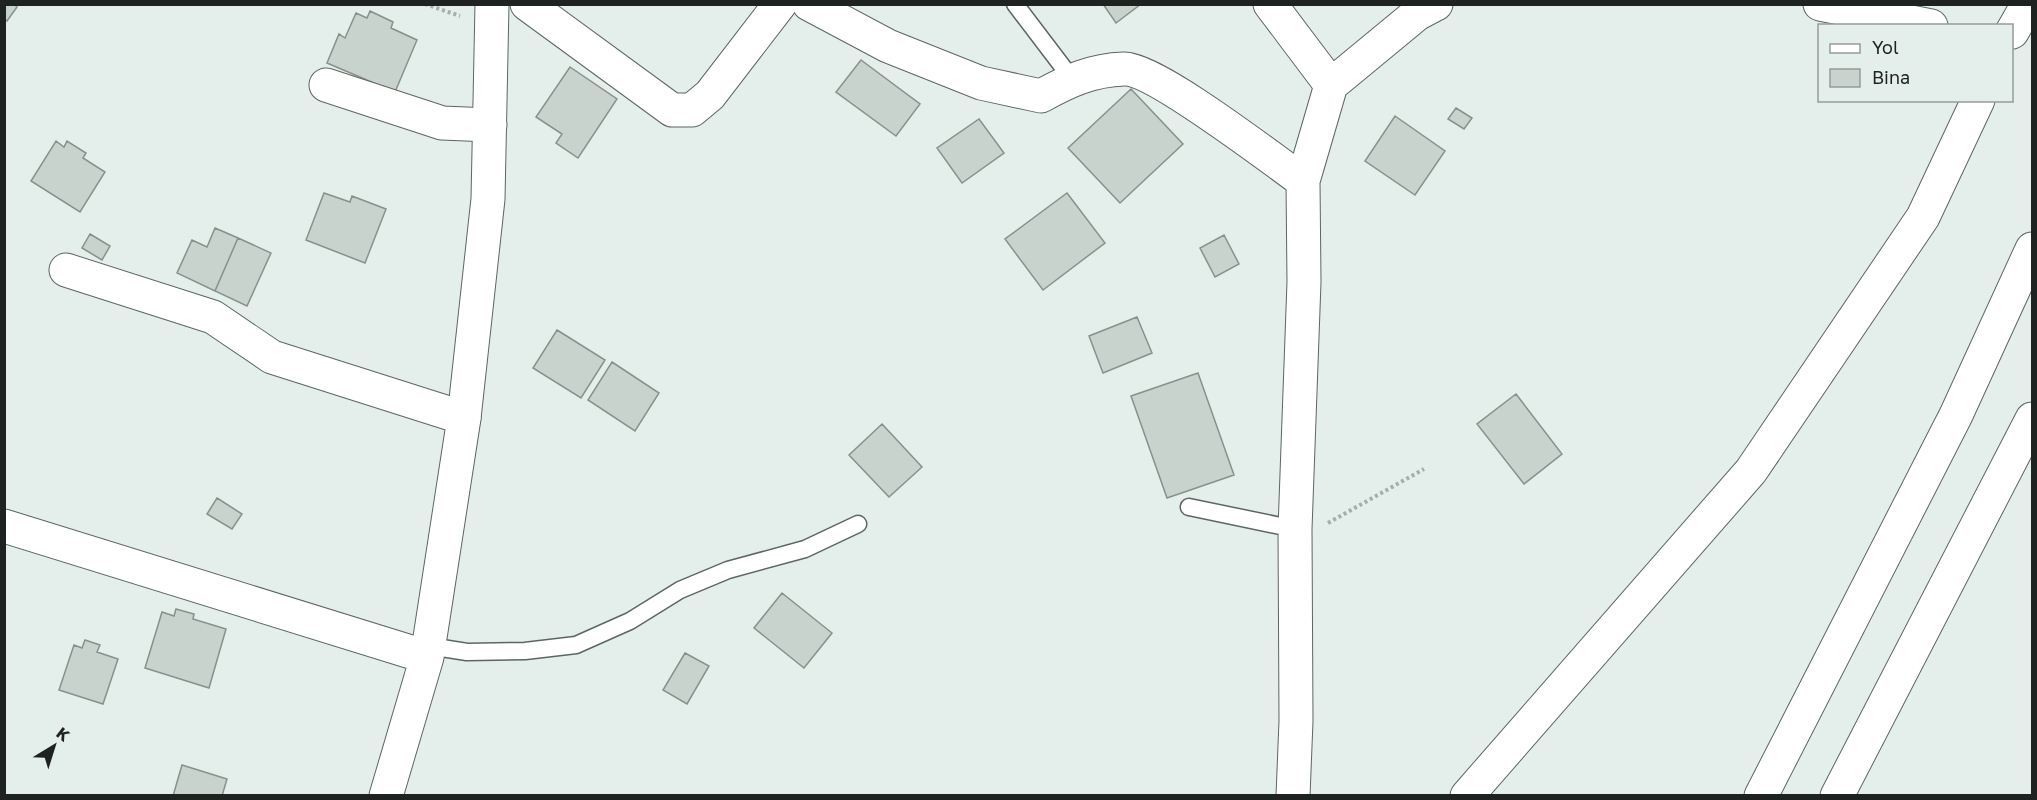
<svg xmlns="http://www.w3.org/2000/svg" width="2037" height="800" font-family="'Golos Text',sans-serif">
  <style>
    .building { fill: #c8d3ce; stroke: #87918c; stroke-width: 1.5 }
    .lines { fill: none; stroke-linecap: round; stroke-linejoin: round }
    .lane-casing { stroke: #5d6662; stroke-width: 19 }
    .street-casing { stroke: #5d6662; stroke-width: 35 }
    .secondary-casing { stroke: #5d6662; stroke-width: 35 }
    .path { stroke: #a6aeaa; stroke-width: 4; stroke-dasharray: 3 3; stroke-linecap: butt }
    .lane { stroke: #fff; stroke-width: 16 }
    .street { stroke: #fff; stroke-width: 33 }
    .secondary { stroke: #fff; stroke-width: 33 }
  </style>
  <rect width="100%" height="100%" fill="#e4eeea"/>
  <!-- building -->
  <path class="building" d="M 4,4 L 14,4 L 17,7 L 7,21 L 4,19 Z
    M 1103,4 L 1141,4 L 1116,23 Z
    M 370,11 L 393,22 L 391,28 L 417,40 L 395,92 L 327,63 L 339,34 L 345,38 L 356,13 L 367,18 Z
    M 861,60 L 920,104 L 896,136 L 836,92 Z
    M 570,67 L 617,99 L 578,158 L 556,143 L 562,134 L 536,117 Z
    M 1131,89 L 1183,144 L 1120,203 L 1068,148 Z
    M 1456,108 L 1472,118 L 1464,129 L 1448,119 Z
    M 1395,116 L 1445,151 L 1415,195 L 1365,161 Z
    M 979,119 L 1004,153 L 962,183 L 937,148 Z
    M 56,141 L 64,147 L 67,141 L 86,153 L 83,158 L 105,172 L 80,212 L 31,181 Z
    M 324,193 L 350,202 L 352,196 L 386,209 L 365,263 L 306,240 Z
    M 1067,193 L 1105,243 L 1043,290 L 1005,239 Z
    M 215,228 L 238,238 L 215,291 L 177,273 L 192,240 L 207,247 Z
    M 90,234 L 110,246 L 102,260 L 82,248 Z
    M 1224,235 L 1239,264 L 1215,277 L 1200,248 Z
    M 238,238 L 271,253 L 247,306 L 215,291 Z
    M 1137,317 L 1152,353 L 1103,373 L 1089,336 Z
    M 557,330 L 605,360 L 581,398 L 533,368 Z
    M 612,362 L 659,393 L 635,431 L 588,400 Z
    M 1198,373 L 1234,475 L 1167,498 L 1131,396 Z
    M 1516,394 L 1562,454 L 1524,484 L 1477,424 Z
    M 882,424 L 922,467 L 889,497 L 849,455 Z
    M 217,498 L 242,514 L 232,529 L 207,514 Z
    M 782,593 L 832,633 L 804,668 L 754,628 Z
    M 176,609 L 194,614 L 193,619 L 226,629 L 209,688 L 145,668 L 162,612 L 174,616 Z
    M 85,640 L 100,645 L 97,652 L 118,659 L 103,704 L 59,690 L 74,645 L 82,648 Z
    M 685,653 L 709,666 L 687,704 L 663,690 Z
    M 182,765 L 227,779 L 222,796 L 173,796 Z"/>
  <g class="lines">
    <defs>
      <path id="lane" d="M 1015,4 L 1072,79
        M 1189,507 L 1295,529
        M 429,646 L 467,652 L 525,651 L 576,645 L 630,621 L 680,590 L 728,570 L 805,549 L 858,524"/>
      <path id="street" d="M 527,4 L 672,110 L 692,110 L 710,95 L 780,4
        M 809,4 L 888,46 L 981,83 L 1041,96 C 1068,81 1092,70 1124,69 C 1154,68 1272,159 1303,181
        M 1270,4 L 1331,85 L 1303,181 L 1304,282 L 1295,529 L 1296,721 L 1293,796
        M 1820,4 L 1931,26
        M 2012,32 L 2028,4
        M 326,85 L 442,123 L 490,125
        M 1331,85 L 1417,14 L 1436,4
        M 66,270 L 213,317 L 272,357 L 464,418 L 427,657 L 386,796
        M 4,526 L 427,657
        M 1467,796 L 1751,471 L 1923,217 L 1978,100"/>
      <path id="secondary" d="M 464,418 L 488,199 L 492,4
        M 1761,796 L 1956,415 L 2032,249
        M 1837,796 L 2032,419"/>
    </defs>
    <!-- lane casing -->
    <use href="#lane" class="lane-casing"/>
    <!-- street casing -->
    <use href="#street" class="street-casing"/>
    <!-- secondary casing -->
    <use href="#secondary" class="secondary-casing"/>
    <!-- path -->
    <path class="path" d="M 425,4 L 460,16
      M 1328,523 L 1424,469"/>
    <!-- lane -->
    <use href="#lane" class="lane"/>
    <!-- street -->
    <use href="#street" class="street"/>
    <!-- secondary -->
    <use href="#secondary" class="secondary"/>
  </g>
  <!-- border -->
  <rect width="2037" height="800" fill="none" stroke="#1e2220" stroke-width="12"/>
  <!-- legend -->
  <rect x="1818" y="24" width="195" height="78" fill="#e4eeea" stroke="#959c99" stroke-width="1.5"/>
  <rect x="1830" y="44" width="30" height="9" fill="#ffffff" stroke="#959c99" stroke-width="1.5"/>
  <text x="1872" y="54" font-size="18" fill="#1e2220">Yol</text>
  <rect x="1830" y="69" width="30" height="18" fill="#c8d3ce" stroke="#959c99" stroke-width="1.5"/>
  <text x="1872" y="84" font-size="18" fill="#1e2220">Bina</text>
  <!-- north arrow -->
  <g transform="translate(54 746) rotate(38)" stroke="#e4eeea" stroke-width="4.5" paint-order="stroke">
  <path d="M0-4.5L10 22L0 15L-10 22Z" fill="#1e2220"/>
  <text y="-9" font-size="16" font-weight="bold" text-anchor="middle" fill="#1e2220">K</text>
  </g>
</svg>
